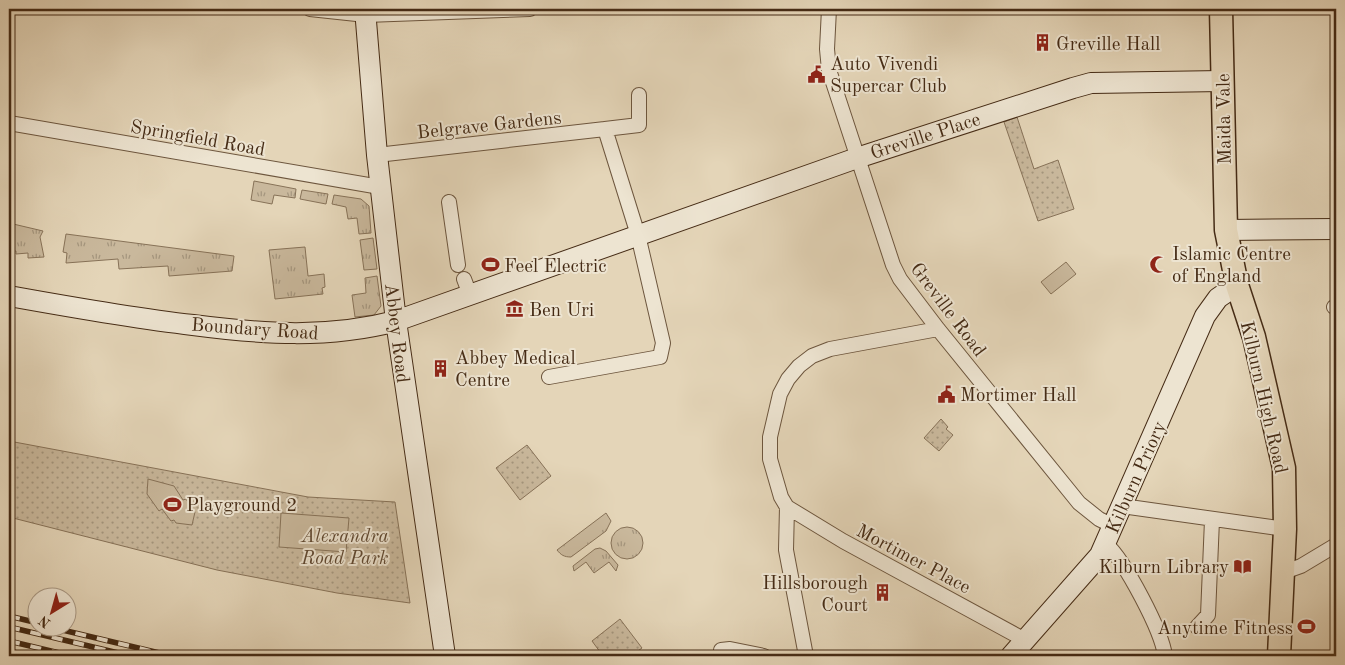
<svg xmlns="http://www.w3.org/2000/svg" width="1345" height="665" font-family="'Old Standard TT',serif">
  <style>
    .grass { fill: url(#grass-tufts); stroke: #877258 }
    .park { fill: url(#park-dots); stroke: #877258 }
    .pitch { fill: #c9b89c; stroke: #877258 }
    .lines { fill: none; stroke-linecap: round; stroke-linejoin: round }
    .street-casing { stroke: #6d563e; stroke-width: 16 }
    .secondary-casing { stroke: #452b15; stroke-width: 22 }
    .primary-casing { stroke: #452b15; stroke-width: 25 }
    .street { stroke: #ede4d1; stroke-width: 14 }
    .secondary { stroke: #ede4d1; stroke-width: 20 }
    .primary { stroke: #e4d5b8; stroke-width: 22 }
    .rail-casing { stroke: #452b15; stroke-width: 5.5 }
    .rail { stroke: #ede4d1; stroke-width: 4; stroke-dasharray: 11; stroke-linecap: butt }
    .labels { text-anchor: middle; stroke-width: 4; stroke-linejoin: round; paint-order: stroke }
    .poi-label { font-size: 19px; fill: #452b15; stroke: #ede4d1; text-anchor: start }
    .street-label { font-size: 19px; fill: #452b15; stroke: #ede4d1 }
    .park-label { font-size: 19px; font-style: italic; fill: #5f4730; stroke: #ede4d1 }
  </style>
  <defs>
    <pattern id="grass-tufts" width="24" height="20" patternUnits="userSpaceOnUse" patternTransform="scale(1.25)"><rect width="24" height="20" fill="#c9b89c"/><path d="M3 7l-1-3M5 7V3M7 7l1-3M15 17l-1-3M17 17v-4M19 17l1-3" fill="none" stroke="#a5967e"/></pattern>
    <pattern id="park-dots" width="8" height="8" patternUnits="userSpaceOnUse" patternTransform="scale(1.25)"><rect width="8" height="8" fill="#c9b89c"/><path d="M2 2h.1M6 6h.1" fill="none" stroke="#a5967e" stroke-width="1.8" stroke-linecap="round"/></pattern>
  </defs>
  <rect width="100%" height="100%" fill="#e4d5b8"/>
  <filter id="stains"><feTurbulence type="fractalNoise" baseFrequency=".004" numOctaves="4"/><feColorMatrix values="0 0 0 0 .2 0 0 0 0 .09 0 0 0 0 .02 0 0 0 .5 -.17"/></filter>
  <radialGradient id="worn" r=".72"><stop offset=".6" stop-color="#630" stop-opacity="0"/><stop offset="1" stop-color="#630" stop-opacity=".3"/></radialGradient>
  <!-- grass -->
  <path class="grass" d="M 254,181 L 296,189 L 295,198 L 274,195 L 272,204 L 251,200 Z
    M 302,190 L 328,194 L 326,204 L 300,199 Z
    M 334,195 L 361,199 L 369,206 L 371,233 L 359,234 L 357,218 L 348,219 L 346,207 L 332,204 Z
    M 9,223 L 43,231 L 40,237 L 44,257 L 28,258 L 28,253 L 16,254 L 16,251 L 9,251 Z
    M 66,234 L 234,256 L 232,271 L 169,276 L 168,266 L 119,269 L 118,259 L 66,263 L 67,253 L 63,252 Z
    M 373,238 L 377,269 L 364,270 L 360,240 Z
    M 305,247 L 308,276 L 324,274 L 325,287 L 322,288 L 323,294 L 275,299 L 269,250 Z
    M 377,276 L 381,306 L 374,315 L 355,317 L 352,295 L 366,293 L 365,278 Z
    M 606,513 L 611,521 L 606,531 L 571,557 C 564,557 561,555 557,550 Z
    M611 543a16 16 0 1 1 32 0a16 16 0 1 1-32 0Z
    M 600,548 L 606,551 L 618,565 L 616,571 L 609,562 L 594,573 L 586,562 L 574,571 L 573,566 L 595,549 Z"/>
  <!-- park -->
  <path class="park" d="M 1017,117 L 1034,169 L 1058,160 L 1074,209 L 1038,221 L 1004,122 Z
    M 941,419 L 948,427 L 946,429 L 953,435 L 939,451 L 924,438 Z
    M 9,441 L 308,497 L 395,502 L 410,603 L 337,593 L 217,570 L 9,517 Z
    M 527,445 L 551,476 L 520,500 L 496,468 Z
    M 620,619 L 642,648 L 631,656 L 603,656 L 592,641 Z"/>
  <!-- pitch -->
  <path class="pitch" d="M 1066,262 L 1076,274 L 1051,294 L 1041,282 Z
    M 148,479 L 174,486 L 183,500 L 186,499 L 195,512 L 192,525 L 176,523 L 174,520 L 171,521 L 162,509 L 159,511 L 147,494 Z
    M 281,513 L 349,518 L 346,552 L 279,547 Z"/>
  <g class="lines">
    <defs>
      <path id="street" d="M 310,9 L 366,15 L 530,9
        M 829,9 L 827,49 L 829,70 L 893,265 L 900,279 L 938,329 L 1079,503 L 1099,519 L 1113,526
        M 9,123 L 380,187
        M 377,155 L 605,129
        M 449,202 L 458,265
        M 464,279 L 470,295
        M 1334,307 L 1336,306
        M 549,377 L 660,357 L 663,343 L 638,235 L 605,129 L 639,125 L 639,95
        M 1122,506 L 1285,529
        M 787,507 L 843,541 L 1025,640
        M 1106,544 C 1125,561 1162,631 1165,656
        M 1284,572 L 1301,566 L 1336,545
        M 1197,627 L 1208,615 L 1212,520
        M 721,650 L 730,649 L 764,656
        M 806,656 L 786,550 L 787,507 L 781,497 L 770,459 L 770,437 L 780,394 L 788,379 L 799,366 L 812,356 L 830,349 L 938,329"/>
      <path id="secondary" d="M 365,9 L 377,155 L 396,321 L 445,656
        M 1226,230 L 1336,229
        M 9,296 C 70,307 131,318 193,325 C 262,334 328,339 396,321 L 857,158 L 1073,88 L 1091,83 L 1222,81
        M 1011,656 L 1100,555 L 1205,316 L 1218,298 L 1237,285"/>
      <path id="primary" d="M 1221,9 L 1226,230 L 1237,285 L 1254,337 L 1284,468 L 1285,529 L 1279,656"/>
    </defs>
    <!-- street casing -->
    <use href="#street" class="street-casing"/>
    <!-- secondary casing -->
    <use href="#secondary" class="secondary-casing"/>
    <!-- primary casing -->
    <use href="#primary" class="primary-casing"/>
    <!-- street -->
    <use href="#street" class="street"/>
    <!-- secondary -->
    <use href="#secondary" class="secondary"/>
    <!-- primary -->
    <use href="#primary" class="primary"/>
    <defs>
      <path id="rail" d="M 9,616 L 38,623
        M 9,627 L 131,656
        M 54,628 L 172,656
        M 9,641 L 72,656
        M 9,651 L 30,656"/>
    </defs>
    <!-- rail casing -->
    <use href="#rail" class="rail-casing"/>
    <!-- rail -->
    <use href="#rail" class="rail"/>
  </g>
  <!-- icons -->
  <defs>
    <symbol id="building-bare" viewBox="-9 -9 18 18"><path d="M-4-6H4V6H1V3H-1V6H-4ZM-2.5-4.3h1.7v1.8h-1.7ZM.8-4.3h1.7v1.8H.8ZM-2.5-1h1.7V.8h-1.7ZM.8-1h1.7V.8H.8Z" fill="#8f2418" stroke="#ede4d1" stroke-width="2.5" paint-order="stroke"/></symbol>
    <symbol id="civic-bare" viewBox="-9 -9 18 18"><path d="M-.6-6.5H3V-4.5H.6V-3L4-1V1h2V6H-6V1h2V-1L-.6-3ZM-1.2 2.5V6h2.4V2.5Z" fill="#8f2418" stroke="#ede4d1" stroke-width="2.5" paint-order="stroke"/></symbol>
    <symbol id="mosque-bare" viewBox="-9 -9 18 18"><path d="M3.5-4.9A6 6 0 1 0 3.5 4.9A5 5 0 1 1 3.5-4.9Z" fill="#8f2418" stroke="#ede4d1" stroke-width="2.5" paint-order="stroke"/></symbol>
    <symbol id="stadium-bare" viewBox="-9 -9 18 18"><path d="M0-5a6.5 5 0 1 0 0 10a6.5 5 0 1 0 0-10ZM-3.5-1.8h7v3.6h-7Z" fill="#8f2418" stroke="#ede4d1" stroke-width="2.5" paint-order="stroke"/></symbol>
    <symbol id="museum-bare" viewBox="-9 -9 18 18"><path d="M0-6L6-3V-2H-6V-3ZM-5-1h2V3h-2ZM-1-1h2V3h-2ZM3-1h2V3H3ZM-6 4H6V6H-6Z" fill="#8f2418" stroke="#ede4d1" stroke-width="2.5" paint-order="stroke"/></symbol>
    <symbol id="library-bare" viewBox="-9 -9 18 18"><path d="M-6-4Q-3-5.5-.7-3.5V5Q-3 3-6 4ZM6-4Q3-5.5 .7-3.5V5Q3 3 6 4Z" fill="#8f2418" stroke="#ede4d1" stroke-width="2.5" paint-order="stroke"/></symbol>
  </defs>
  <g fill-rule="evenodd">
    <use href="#building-bare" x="1030" y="30" width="25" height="25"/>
    <use href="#civic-bare" x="804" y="62" width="25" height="25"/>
    <use href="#mosque-bare" x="1146" y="252" width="25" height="25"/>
    <use href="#stadium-bare" x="478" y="252" width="25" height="25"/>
    <use href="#museum-bare" x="502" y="296" width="25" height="25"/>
    <use href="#building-bare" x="428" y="356" width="25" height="25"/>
    <use href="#civic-bare" x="934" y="382" width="25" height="25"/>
    <use href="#stadium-bare" x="160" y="492" width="25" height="25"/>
    <use href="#library-bare" x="1230" y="554" width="25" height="25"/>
    <use href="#building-bare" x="870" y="580" width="25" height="25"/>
    <use href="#stadium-bare" x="1294" y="614" width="25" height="25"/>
  </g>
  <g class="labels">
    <!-- poi labels -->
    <g class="poi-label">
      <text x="1056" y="50">Greville Hall</text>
      <text x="830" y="70">Auto Vivendi<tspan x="830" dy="22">Supercar Club</tspan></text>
      <text x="1172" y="260">Islamic Centre<tspan x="1172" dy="22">of England</tspan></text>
      <text x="504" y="272">Feel Electric</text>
      <text x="529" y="316">Ben Uri</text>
      <text x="455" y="364">Abbey Medical<tspan x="455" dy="22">Centre</tspan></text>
      <text x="960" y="401">Mortimer Hall</text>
      <text x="186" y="511">Playground 2</text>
      <text x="1229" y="573" text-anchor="end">Kilburn Library</text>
      <text x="868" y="589" text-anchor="end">Hillsborough<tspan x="868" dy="22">Court</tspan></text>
      <text x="1293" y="634" text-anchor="end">Anytime Fitness</text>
    </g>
    <!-- street labels -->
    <g class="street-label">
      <text transform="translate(1223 119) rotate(-91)" y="7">Maida Vale</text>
      <text transform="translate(489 124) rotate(-6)" y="7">Belgrave Gardens</text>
      <text transform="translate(925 135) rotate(-18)" y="7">Greville Place</text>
      <text transform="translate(198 137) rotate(10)" y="7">Springfield Road</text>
      <text transform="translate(949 309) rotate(53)" y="7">Greville Road</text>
      <text transform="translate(255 328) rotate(4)" y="7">Boundary Road</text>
      <text transform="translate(398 333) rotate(83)" y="7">Abbey Road</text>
      <text transform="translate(1265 397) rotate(77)" y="7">Kilburn High Road</text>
      <text transform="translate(1135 477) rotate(-66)" y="7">Kilburn Priory</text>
      <text transform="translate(914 558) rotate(28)" y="7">Mortimer Place</text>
    </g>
    <!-- park labels -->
    <g class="park-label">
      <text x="345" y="542">Alexandra<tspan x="345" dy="22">Road Park</tspan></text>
    </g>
  </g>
  <!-- margin -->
  <rect width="1345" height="665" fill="none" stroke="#e4d5b8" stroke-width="30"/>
  <rect x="10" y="10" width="1325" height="645" fill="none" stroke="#452b15" stroke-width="2.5"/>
  <rect x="15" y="15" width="1315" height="635" fill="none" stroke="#452b15"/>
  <!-- north arrow -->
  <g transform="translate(52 612) rotate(217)"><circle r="24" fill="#ede4d1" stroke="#aa9a86"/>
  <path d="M0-4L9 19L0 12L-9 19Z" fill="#8f2418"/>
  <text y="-8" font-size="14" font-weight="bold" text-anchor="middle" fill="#452b15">N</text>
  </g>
  <rect width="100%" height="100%" filter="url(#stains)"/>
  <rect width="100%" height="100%" fill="url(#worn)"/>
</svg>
